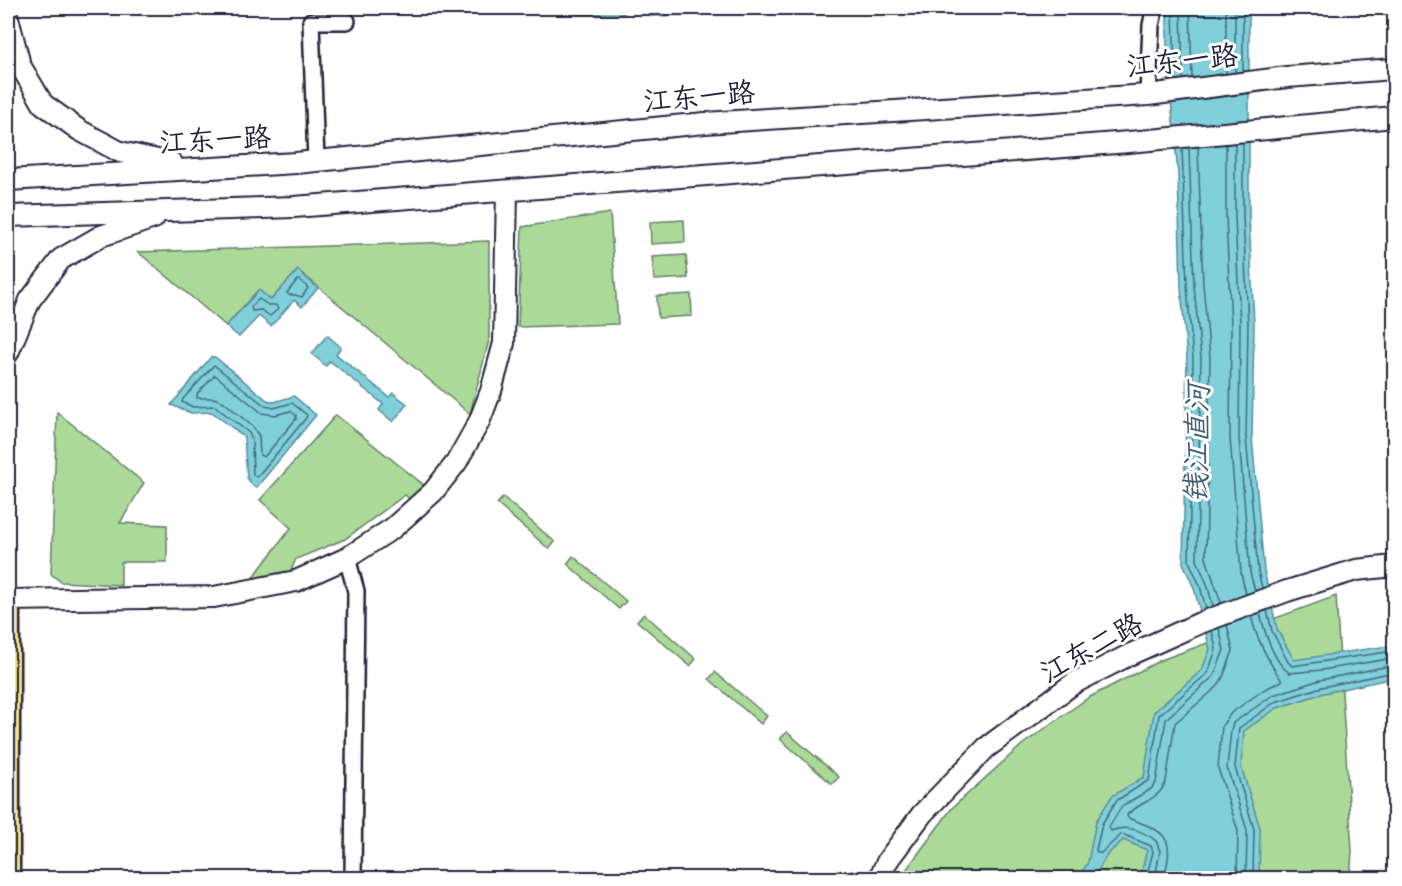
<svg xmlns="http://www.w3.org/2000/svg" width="1402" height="886" font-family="Caveat,'LXGW WenKai TC',sans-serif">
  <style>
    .green { fill: #aad998; stroke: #667e6a; stroke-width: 1.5 }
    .water { fill: #7fd0da; stroke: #5a8a9a; stroke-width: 1.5 }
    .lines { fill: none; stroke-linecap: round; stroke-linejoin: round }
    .shore { stroke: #47687b; stroke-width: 1.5 }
    .street-casing { stroke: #22223b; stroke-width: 20 }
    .secondary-casing { stroke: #22223b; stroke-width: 24 }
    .primary-casing { stroke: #22223b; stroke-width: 27 }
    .street { stroke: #fff; stroke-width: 15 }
    .secondary { stroke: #fff; stroke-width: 20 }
    .primary { stroke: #f7e281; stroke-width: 22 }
    .labels { text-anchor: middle; stroke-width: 6; stroke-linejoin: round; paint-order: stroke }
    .street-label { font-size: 28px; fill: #22223b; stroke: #fff }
    .water-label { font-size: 30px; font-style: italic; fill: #435f73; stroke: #fff }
  </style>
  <rect width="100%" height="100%" fill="#fff"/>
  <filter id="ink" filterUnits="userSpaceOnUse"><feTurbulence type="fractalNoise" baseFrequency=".0167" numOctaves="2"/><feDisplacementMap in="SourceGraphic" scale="12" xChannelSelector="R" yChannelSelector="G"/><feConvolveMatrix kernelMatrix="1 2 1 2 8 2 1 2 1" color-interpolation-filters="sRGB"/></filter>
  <g filter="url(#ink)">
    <!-- green -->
    <path class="green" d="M 610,213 L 618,324 L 518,327 L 522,227 Z
      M 684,220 L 685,242 L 651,244 L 650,222 Z
      M 489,241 L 489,340 L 470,414 L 298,270 L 271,300 L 258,290 L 226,326 L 138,252 Z
      M 686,255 L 688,278 L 654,280 L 652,257 Z
      M 691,294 L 692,316 L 658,318 L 657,296 Z
      M 57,412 L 144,483 L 120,523 L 167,525 L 167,562 L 121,562 L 121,585 L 61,582 L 51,574 Z
      M 336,415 L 425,486 L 413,502 L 405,495 L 345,539 L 296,559 L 290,573 L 248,584 L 291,528 L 260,500 Z
      M 503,497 L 555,542 L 549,549 L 497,504 Z
      M 573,556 L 626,601 L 619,609 L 567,564 Z
      M 1336,596 L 1352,851 L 1350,878 L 900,878 L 952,808 L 1023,744 L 1088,698 L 1161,660 Z
      M 644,614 L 696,659 L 690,666 L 637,621 Z
      M 715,672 L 767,716 L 761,724 L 709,679 Z
      M 787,732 L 839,777 L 832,784 L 780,739 Z"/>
    <!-- water -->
    <path class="water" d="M 574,8 L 686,8 L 686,13 L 683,15 L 651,16 L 648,11 L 626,11 L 623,14 L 575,14 Z
      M 1167,8 L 1249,8 L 1249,216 L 1254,325 L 1252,437 L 1264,571 L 1277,629 L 1294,660 L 1394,645 L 1394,678 L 1324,693 L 1277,708 L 1244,731 L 1241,767 L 1260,828 L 1259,878 L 1140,878 L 1147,850 L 1123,840 L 1107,855 L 1094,878 L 1079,878 L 1088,862 L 1096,821 L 1112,796 L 1144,777 L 1154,712 L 1202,670 L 1210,649 L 1194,588 L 1183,563 L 1187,359 L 1181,287 L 1178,174 L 1167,57 Z
      M 298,270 L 318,288 L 302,307 L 294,300 L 271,326 L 259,316 L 239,337 L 226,326 L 259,290 L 271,300 Z
      M 327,335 L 341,347 L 336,354 L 389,397 L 393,393 L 407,404 L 393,422 L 379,410 L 383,404 L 330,361 L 326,366 L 312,354 Z
      M 211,357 L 215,357 L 267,400 L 274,402 L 294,396 L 316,415 L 257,487 L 254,487 L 247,478 L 244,437 L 212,412 L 191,413 L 171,405 Z"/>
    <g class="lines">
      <!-- shore -->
      <path class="shore" d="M 1173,8 L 1175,80
        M 1181,8 L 1183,79
        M 1190,8 L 1192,78
        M 1226,8 L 1226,73
        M 1235,8 L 1235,72
        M 1243,71 L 1243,8
        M 1235,143 L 1235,217 L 1240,325 L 1239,438 L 1250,572 L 1255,591
        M 1243,143 L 1243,216 L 1248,325 L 1246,437 L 1258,571 L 1262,588
        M 1226,144 L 1226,217 L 1231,326 L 1230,438 L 1241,573 L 1246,594
        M 1198,147 L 1203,285 L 1210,358 L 1206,558 L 1221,603
        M 1182,148 L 1187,286 L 1193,359 L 1189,561 L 1200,586 L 1206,609
        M 1189,148 L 1194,286 L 1201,358 L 1197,560 L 1207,584 L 1213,606
        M 297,280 L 300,280 L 308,288 L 302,297 L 295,295 L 289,295 L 287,293 Z
        M 259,299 L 268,305 L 276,305 L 278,309 L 270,316 L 261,310 L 252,311 L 251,307 Z
        M 214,365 L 265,406 L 274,408 L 292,403 L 307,415 L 306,418 L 257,477 L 253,475 L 252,440 L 249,433 L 215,406 L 193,407 L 182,402 L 183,399 Z
        M 215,375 L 262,413 L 275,415 L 290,411 L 296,415 L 296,419 L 264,457 L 260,455 L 259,436 L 253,427 L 224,402 L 214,398 L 197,398 L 197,394 Z
        M 1267,610 L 1272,631 L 1288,662 L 1292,666 L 1394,651
        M 1260,613 C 1264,630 1274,664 1290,673 L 1322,670 L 1394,658
        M 1146,878 L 1153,852 L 1151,846 L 1122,834 L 1101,853 L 1098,853 L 1096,850 L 1102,824 L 1116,801 L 1149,780 L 1159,715 L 1208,673 L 1216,649 L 1212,631
        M 1155,878 L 1160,851 L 1156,841 C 1144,831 1125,824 1111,831 L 1109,827 L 1122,806 L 1151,789 L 1156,783 L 1166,719 L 1214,676 L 1224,650 L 1219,628
        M 1164,878 C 1175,837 1167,832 1128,818 L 1127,815 C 1139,802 1160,800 1166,781 L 1175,723 L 1218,686 L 1223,677 L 1233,651 L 1227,625
        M 1237,878 L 1238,831 L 1218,768 L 1222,726 L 1231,713 L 1265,689 L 1282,681 C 1268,661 1257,641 1251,616
        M 1246,878 L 1247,830 L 1227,768 L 1231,730 L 1233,723 L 1273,695 L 1320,680 L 1394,665
        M 1253,878 L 1254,829 L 1235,767 L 1239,728 L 1275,702 L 1322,687 L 1394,672"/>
      <defs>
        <path id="street" d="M 1148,95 L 1151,25 L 1155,8
          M 316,161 L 311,21 L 347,21
          M 347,558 L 356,591 L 353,878"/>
        <path id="secondary" d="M 8,18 L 20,65 L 43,104 L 79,130 L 120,152 L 172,163
          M 8,180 L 296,163 L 705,123 L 1148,95 L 1287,77 L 1394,69
          M 8,216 L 294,207 L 1129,142 L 1394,117
          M 8,353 L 30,300 L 61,259 L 101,236 L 154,218
          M 8,600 L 214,597 L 296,581 L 347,558 L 393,528 L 433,492 L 456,463 L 479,422 L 491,391 L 504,343 L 507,191
          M 879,878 L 888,860 L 922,814 L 986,748 L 1074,683 L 1131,654 L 1200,623 L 1287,591 L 1356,570 L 1394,566"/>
        <path id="primary" d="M 8,612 L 8,878"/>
      </defs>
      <!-- street casing -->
      <use href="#street" class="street-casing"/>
      <!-- secondary casing -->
      <use href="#secondary" class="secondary-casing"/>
      <!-- primary casing -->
      <use href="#primary" class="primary-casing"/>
      <!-- street -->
      <use href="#street" class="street"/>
      <!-- secondary -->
      <use href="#secondary" class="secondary"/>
      <!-- primary -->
      <use href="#primary" class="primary"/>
    </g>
  </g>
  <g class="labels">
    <!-- street labels -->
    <g class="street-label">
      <text transform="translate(1182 60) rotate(-6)" y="10">江东一路</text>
      <text transform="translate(699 96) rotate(-5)" y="10">江东一路</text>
      <text transform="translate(215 139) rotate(-3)" y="10">江东一路</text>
      <text transform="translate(1091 647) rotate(-29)" y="10">江东二路</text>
    </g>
    <!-- water labels -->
    <g class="water-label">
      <text transform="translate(1197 443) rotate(-89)" y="10">钱江直河</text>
    </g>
  </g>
  <!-- margin -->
  <rect width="1402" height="886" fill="none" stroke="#fff" stroke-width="30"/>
  <rect x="15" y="15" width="1372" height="856" fill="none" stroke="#22223b" stroke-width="2" filter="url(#ink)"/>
</svg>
